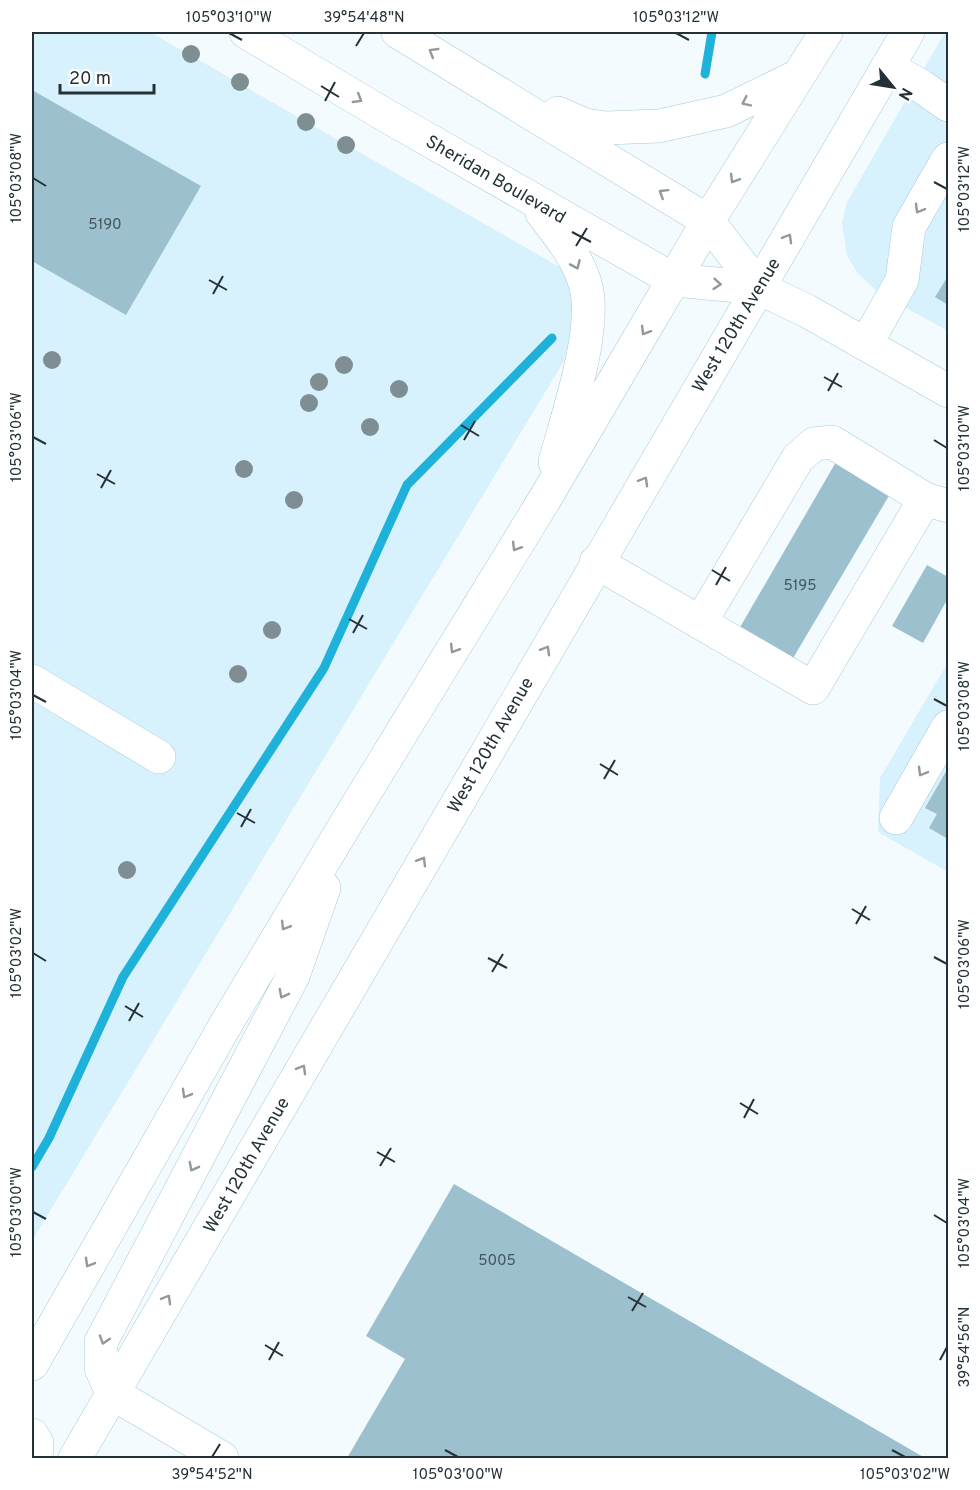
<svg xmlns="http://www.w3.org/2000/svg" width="980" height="1490" font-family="Overpass,sans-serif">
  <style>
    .built { fill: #d7f2fc }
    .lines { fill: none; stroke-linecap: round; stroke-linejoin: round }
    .stream { stroke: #1eb2db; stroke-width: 9 }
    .building { fill: #9cc0ce }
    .minor-casing { stroke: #a7cbd9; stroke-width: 34 }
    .major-casing { stroke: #a7cbd9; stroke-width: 34 }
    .minor { stroke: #fff; stroke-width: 33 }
    .major { stroke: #fff; stroke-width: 33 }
    .tree { fill: #7e8e93 }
    .oneway { stroke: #92989b }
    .ticks { fill: none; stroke: #243237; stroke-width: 2 }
    .labels { text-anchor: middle; stroke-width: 4.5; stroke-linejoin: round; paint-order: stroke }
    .number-label { font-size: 15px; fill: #42565d }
    .street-label { font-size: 18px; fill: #243237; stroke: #fff }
    .neatline { fill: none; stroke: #243237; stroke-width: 2 }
    .ticks-label { font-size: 15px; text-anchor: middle; fill: #243237 }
  </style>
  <rect width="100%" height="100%" fill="#f4fbfe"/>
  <!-- built -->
  <path class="built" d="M 32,32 L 150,32 L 563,269 L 573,293 L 575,320 L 564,361 L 32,1241 Z
    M 945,32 L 948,32 L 948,331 L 877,292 L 857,272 L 847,256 L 842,223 L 847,202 Z
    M 948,662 L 948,872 L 878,832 L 880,778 Z"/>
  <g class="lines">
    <!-- stream -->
    <path class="stream" d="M 705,74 L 712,32
      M 32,1167 L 49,1138 L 123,977 L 324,668 L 407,485 L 552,338"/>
  </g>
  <!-- building -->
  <path class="building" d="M 32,90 L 201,186 L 126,315 L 32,261 Z
    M 948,276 L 948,305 L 935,297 Z
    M 836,462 L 890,494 L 792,660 L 739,629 Z
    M 927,565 L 948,577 L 948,598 L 923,643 L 892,626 Z
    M 948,768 L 948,839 L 929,828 L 937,814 L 925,808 Z
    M 454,1184 L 925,1458 L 347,1458 L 405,1359 L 366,1336 Z"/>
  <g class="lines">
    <defs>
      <path id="minor" d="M 887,67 L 921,86 L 948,105
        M 866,344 L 902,280 L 909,227 L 948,159
        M 596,562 L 813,688 L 925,499
        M 700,623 L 798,458 L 814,444 L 832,442 L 925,499 L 948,506
        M 32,681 L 159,757
        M 896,818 L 948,727
        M 112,1393 L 222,1458"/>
      <path id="major" d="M 246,32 L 385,115 L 674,280 L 759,288 L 807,311 L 948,391
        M 398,32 L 708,221 L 759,288
        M 558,113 L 585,125 L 606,128 L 659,126 L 726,111 L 798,76
        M 542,213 C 559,235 579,259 586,287 C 597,330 567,418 555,462
        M 32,1364 L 226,1024 L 347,822 L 546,497 L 708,221 L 826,32
        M 112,1393 L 101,1368 L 101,1342 L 293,976 L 324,888
        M 32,1435 L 37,1443 L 36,1458
        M 75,1458 L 908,32"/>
    </defs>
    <!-- minor casing -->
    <use href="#minor" class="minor-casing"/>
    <!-- major casing -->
    <use href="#major" class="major-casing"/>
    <!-- minor -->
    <use href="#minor" class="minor"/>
    <!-- major -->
    <use href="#major" class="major"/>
  </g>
  <!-- trees -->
  <g class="tree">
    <circle cx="191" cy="54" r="9"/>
    <circle cx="240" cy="82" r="9"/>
    <circle cx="306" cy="122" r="9"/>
    <circle cx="346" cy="145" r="9"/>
    <circle cx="52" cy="360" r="9"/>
    <circle cx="344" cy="365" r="9"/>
    <circle cx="319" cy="382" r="9"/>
    <circle cx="399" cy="389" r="9"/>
    <circle cx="309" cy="403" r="9"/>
    <circle cx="370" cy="427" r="9"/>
    <circle cx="244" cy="469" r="9"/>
    <circle cx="294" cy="500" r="9"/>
    <circle cx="272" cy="630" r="9"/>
    <circle cx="238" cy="674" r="9"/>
    <circle cx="127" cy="870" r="9"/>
  </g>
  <!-- one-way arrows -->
  <defs><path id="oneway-chevron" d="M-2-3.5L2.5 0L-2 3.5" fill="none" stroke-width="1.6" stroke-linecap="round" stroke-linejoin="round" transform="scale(1.5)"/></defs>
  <g class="oneway">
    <use href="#oneway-chevron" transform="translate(433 52) rotate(-149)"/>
    <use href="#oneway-chevron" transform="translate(358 99) rotate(31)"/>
    <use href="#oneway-chevron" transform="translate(746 102) rotate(154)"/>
    <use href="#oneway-chevron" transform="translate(734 179) rotate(121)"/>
    <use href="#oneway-chevron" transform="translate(663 193) rotate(-148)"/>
    <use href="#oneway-chevron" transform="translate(919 209) rotate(120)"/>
    <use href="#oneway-chevron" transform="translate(788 238) rotate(-60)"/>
    <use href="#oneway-chevron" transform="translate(576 265) rotate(66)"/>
    <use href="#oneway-chevron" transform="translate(717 284) rotate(5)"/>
    <use href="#oneway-chevron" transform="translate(645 331) rotate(121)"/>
    <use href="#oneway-chevron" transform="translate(644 481) rotate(-60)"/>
    <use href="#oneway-chevron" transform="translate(516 547) rotate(122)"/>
    <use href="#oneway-chevron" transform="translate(454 649) rotate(122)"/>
    <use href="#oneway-chevron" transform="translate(546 650) rotate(-60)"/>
    <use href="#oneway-chevron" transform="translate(922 772) rotate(120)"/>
    <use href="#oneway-chevron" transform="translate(422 861) rotate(-59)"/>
    <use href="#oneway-chevron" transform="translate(285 926) rotate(121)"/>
    <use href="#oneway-chevron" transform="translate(283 994) rotate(118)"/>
    <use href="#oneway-chevron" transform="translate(302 1069) rotate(-60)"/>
    <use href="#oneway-chevron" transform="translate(186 1094) rotate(120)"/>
    <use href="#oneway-chevron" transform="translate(193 1167) rotate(118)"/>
    <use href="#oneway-chevron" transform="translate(89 1263) rotate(120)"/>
    <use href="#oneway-chevron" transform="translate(167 1299) rotate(-60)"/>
    <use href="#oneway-chevron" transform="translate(104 1340) rotate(107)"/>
  </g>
  <!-- ticks -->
  <path class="ticks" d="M 229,33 L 242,40M 676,33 L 689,40M 356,46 L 364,33M 321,86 L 339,97M 325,101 L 335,82M 33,178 L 46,186M 934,182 L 947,189M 572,232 L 591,242M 576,246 L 587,228M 209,280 L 227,290M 213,294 L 223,276M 824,377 L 842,387M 828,391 L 838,373M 461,425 L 479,436M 33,437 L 46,444M 464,440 L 475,421M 934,440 L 947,448M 97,474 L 115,484M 101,488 L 111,470M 712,570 L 730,581M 716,585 L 726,567M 349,619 L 367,629M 353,633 L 363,615M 33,695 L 46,702M 934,699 L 947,706M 600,764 L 618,775M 604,779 L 615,760M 237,813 L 255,823M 241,827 L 251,809M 852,909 L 870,920M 856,924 L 866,906M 33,953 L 46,961M 934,957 L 947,964M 488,958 L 507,968M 492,972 L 503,954M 125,1006 L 143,1017M 129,1021 L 139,1003M 740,1103 L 758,1114M 744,1118 L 754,1099M 377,1152 L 395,1162M 380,1166 L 391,1148M 33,1212 L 46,1219M 934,1215 L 947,1223M 628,1297 L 646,1307M 632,1311 L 643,1293M 265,1345 L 283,1356M 269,1360 L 279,1342M 940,1360 L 947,1347M 445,1450 L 458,1457M 892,1450 L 905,1457M 212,1457 L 220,1444"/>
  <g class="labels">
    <!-- number labels -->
    <g class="number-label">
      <text x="105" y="229">5190</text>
      <text x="800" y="590">5195</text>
      <text x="497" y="1265">5005</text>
    </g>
    <!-- street labels -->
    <g class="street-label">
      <text transform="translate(496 179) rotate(30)" y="6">Sheridan Boulevard</text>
      <text transform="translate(736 325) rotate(-59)" y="6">West 120th Avenue</text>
      <text transform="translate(490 745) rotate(-60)" y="6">West 120th Avenue</text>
      <text transform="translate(246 1165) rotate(-60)" y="6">West 120th Avenue</text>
    </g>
  </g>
  <!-- border -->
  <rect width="980" height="1490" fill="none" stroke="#ffffff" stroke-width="66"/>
  <!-- north arrow -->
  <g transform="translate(893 87) rotate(120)" stroke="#ffffff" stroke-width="4.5" paint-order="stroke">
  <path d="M0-4.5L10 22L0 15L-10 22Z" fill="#243237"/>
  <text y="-9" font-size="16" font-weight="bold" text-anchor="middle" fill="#243237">N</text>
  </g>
  <!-- scale -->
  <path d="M60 84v9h94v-9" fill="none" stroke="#243237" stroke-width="3"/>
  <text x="69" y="84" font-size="18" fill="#243237" stroke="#ffffff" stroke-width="4.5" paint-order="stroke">20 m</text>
  <rect x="33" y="33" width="914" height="1424" class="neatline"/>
  <g class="ticks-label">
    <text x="229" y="22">105°03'10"W</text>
    <text x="364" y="22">39°54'48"N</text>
    <text x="676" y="22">105°03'12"W</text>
    <text transform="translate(16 178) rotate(-90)" y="5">105°03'08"W</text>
    <text transform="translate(964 189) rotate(-90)" y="5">105°03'12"W</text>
    <text transform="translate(16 437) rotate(-90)" y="5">105°03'06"W</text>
    <text transform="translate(964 448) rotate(-90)" y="5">105°03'10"W</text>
    <text transform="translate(16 695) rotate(-90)" y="5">105°03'04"W</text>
    <text transform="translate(964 706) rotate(-90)" y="5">105°03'08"W</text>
    <text transform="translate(16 953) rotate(-90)" y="5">105°03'02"W</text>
    <text transform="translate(964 964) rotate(-90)" y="5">105°03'06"W</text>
    <text transform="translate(16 1212) rotate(-90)" y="5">105°03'00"W</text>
    <text transform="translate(964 1223) rotate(-90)" y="5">105°03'04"W</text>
    <text transform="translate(964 1347) rotate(-90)" y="5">39°54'56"N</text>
    <text x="212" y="1479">39°54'52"N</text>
    <text x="458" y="1479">105°03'00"W</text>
    <text x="905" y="1479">105°03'02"W</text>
  </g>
</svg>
